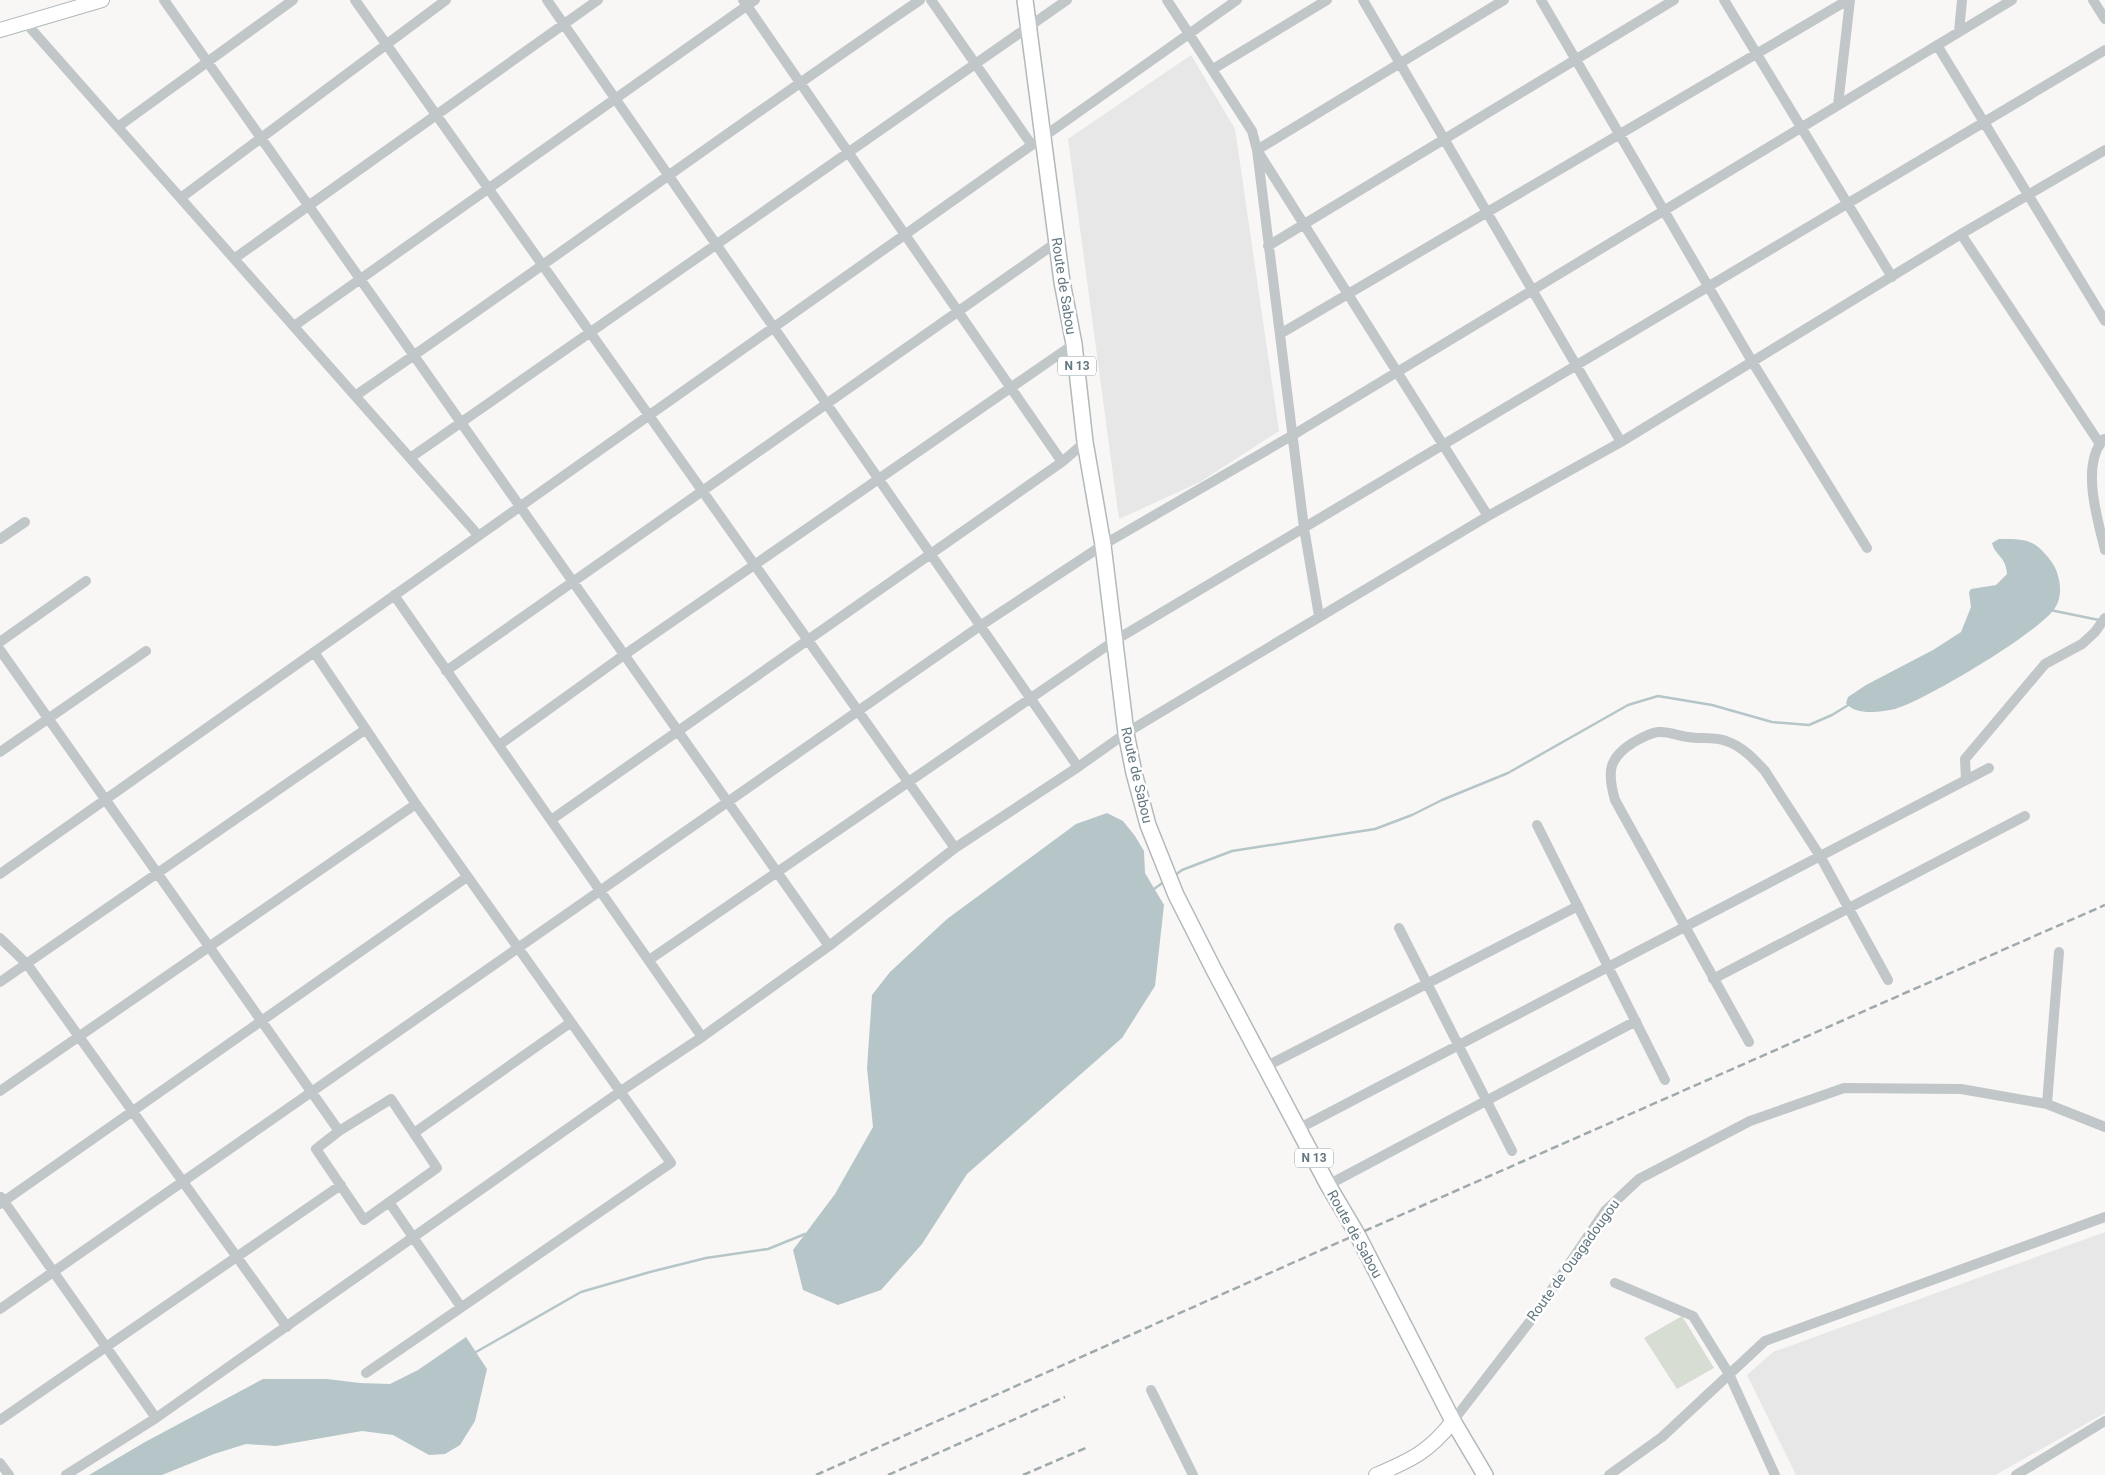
<svg xmlns="http://www.w3.org/2000/svg" width="2105" height="1475" font-family="Roboto,sans-serif">
  <style>
    .built { fill: #e6e7e6 }
    .green { fill: #d8ddd4 }
    .water { fill: #b6c6c8 }
    .lines { fill: none; stroke-linecap: round; stroke-linejoin: round }
    .stream { stroke: #b6c6c8; stroke-width: 2.5 }
    .secondary-casing { stroke: #b1b8bc; stroke-width: 16 }
    .primary-casing { stroke: #b2b8bb; stroke-width: 18 }
    .street { stroke: #c1c6c9; stroke-width: 10 }
    .secondary { stroke: #fff; stroke-width: 14 }
    .primary { stroke: #fff; stroke-width: 15 }
    .rail { stroke: #a0a9ad; stroke-width: 2.5; stroke-dasharray: 8 4; stroke-linecap: butt }
    .labels { text-anchor: middle; stroke-width: 5; stroke-linejoin: round; paint-order: stroke }
    .shield { fill: #fff; stroke: #92a0a6; stroke-width: 1 }
    .shield-label { font-size: 12px; font-weight: bold; fill: #637780 }
    .street-label { font-size: 14px; fill: #637780; stroke: #fff }
  </style>
  <rect width="100%" height="100%" fill="#f8f7f5"/>
  <!-- built -->
  <path class="built" d="M 1191,55 L 1235,129 L 1279,431 L 1200,482 L 1119,519 L 1068,139 Z
    M 2105,1232 L 2105,1413 L 1995,1475 L 1796,1475 L 1747,1375 L 1773,1352 Z"/>
  <!-- green -->
  <path class="green" d="M 1682,1316 L 1714,1368 L 1677,1389 L 1644,1338 Z"/>
  <!-- water -->
  <path class="water" d="M 1999,539 C 2027,539 2034,539 2051,561 C 2060,573 2064,595 2055,608 C 2040,632 1924,701 1895,709 C 1881,712 1855,716 1846,703 L 1848,697 L 1866,685 L 1933,650 L 1961,632 L 1971,607 L 1969,592 L 1971,589 L 1996,585 L 2007,574 C 2006,556 1995,556 1992,543 Z
    M 1107,813 L 1123,821 L 1135,836 L 1144,851 L 1145,873 L 1164,905 L 1155,986 L 1122,1038 L 967,1174 L 922,1244 L 881,1290 L 838,1305 L 803,1290 L 793,1250 L 835,1194 L 873,1127 L 867,1068 L 872,995 L 890,972 L 947,919 L 1076,824 Z
    M 466,1337 L 487,1369 L 475,1421 L 460,1445 L 445,1454 L 429,1455 L 393,1435 L 362,1431 L 276,1446 L 246,1444 L 214,1454 L 162,1475 L 89,1475 L 145,1442 L 263,1379 L 327,1379 L 360,1383 L 390,1384 L 418,1370 Z"/>
  <g class="lines">
    <!-- stream -->
    <path class="stream" d="M 2050,610 L 2099,620
      M 1174,876 L 1182,870 L 1232,851 L 1375,829 L 1412,815 L 1442,800 L 1508,773 L 1628,705 L 1658,696 L 1712,705 L 1772,722 L 1809,725 L 1832,715 L 1850,704
      M 1154,889 L 1165,881
      M 476,1352 L 581,1292 L 650,1272 L 706,1258 L 768,1249 L 805,1234"/>
    <defs>
      <path id="secondary" d="M 0,30 L 102,0
        M 1376,1475 C 1411,1460 1429,1452 1453,1421"/>
      <path id="primary" d="M 1025,0 L 1062,282 L 1074,344 L 1085,442 L 1103,545 L 1126,733 L 1134,773 L 1148,825 L 1176,895 L 1214,970 L 1328,1185 L 1357,1234 L 1453,1421 L 1485,1475"/>
    </defs>
    <!-- secondary casing -->
    <use href="#secondary" class="secondary-casing"/>
    <!-- primary casing -->
    <use href="#primary" class="primary-casing"/>
    <!-- street -->
    <path class="street" d="M 164,0 L 829,946
      M 355,0 L 955,848
      M 547,0 L 1078,767
      M 743,0 L 1062,462
      M 931,0 L 1031,144
      M 1167,0 L 1252,131 L 1257,150 L 1488,516
      M 1363,0 L 1621,442
      M 1541,0 L 1753,363 L 1867,548
      M 1724,0 L 1892,277
      M 2093,0 L 2105,19
      M 25,22 L 478,535
      M 1959,32 L 1962,0
      M 1937,45 L 2105,321
      M 1213,69 L 1327,0
      M 1838,105 L 1850,0
      M 119,126 L 293,0
      M 182,197 L 446,0
      M 1961,234 L 2100,444
      M 1268,246 L 1674,0
      M 235,258 L 598,0
      M 294,326 L 755,0
      M 1280,334 L 1848,0
      M 355,396 C 545,266 730,129 920,0
      M 2104,439 C 2080,464 2098,521 2105,550
      M 410,458 L 1067,0
      M 0,539 L 25,522
      M 394,595 L 702,1037
      M 1319,616 L 1304,528 L 1257,150 L 1504,0
      M 0,642 L 86,581
      M 0,650 L 339,1131
      M 314,652 L 416,804 L 671,1163 L 366,1373
      M 446,671 L 1057,242
      M 499,745 L 624,655 L 1074,344
      M 0,752 L 146,651
      M 1966,780 L 1965,759 L 2045,664 L 2082,644 L 2095,632 L 2105,618
      M 551,820 L 1062,462 L 1085,442
      M 1537,825 L 1665,1080
      M 0,874 L 1237,0
      M 1399,928 L 1512,1151
      M 0,938 L 27,964 L 287,1327
      M 649,960 L 1114,641 L 2105,50
      M 1713,979 L 2025,816
      M 0,982 L 366,729
      M 1749,1042 L 1615,800 C 1607,772 1608,758 1634,742 C 1641,738 1650,733 1658,732 C 1669,731 1678,736 1688,737 C 1701,739 1715,737 1726,741 C 1742,746 1754,759 1765,771 L 1820,856 L 1888,980
      M 1265,1067 L 1578,906
      M 0,1091 L 416,804
      M 391,1099 L 437,1168 L 364,1220 L 316,1149 L 339,1131 Z
      M 2047,1104 L 2059,952
      M 1298,1129 L 1989,768
      M 414,1133 L 570,1023
      M 1328,1185 L 1636,1021
      M 1,1197 L 156,1418
      M 389,1202 L 461,1307
      M 0,1204 L 467,877
      M 1615,1283 L 1693,1316 L 1729,1374 L 1775,1475
      M 0,1309 L 980,626 L 1103,545 L 1293,435 L 2012,0
      M 1151,1390 L 1193,1475
      M 0,1420 L 341,1185
      M 1453,1421 L 1531,1320 L 1605,1211 L 1639,1179 L 1750,1121 L 1844,1088 L 1961,1089 L 2047,1104 L 2105,1127
      M 0,1463 L 9,1475
      M 66,1475 L 156,1418 L 621,1091 L 702,1037 L 829,946 L 955,848 L 1078,767 L 1126,733 L 1488,516 L 1621,442 L 1961,234 L 2105,150
      M 1609,1475 L 1662,1437 L 1765,1341 L 2105,1217
      M 2016,1475 L 2105,1421"/>
    <!-- secondary -->
    <use href="#secondary" class="secondary"/>
    <!-- primary -->
    <use href="#primary" class="primary"/>
    <!-- rail -->
    <path class="rail" d="M 816,1475 L 1326,1248 L 2105,905
      M 888,1475 L 1065,1397
      M 1023,1475 L 1088,1447"/>
  </g>
  <g class="labels">
    <!-- shield labels -->
    <g class="shield">
      <rect x="1058" y="356.5" width="38" height="19" rx="4"/>
      <rect x="1295" y="1148.5" width="38" height="19" rx="4"/>
    </g>
    <g class="shield-label">
      <text x="1077" y="370">N 13</text>
      <text x="1314" y="1162">N 13</text>
    </g>
    <!-- street labels -->
    <g class="street-label">
      <text transform="translate(1064 286) rotate(81)" y="5">Route de Sabou</text>
      <text transform="translate(1137 775) rotate(77)" y="5">Route de Sabou</text>
      <text transform="translate(1355 1234) rotate(61)" y="5">Route de Sabou</text>
      <text transform="translate(1573 1260) rotate(-54)" y="5">Route de Ouagadougou</text>
    </g>
  </g>
</svg>
